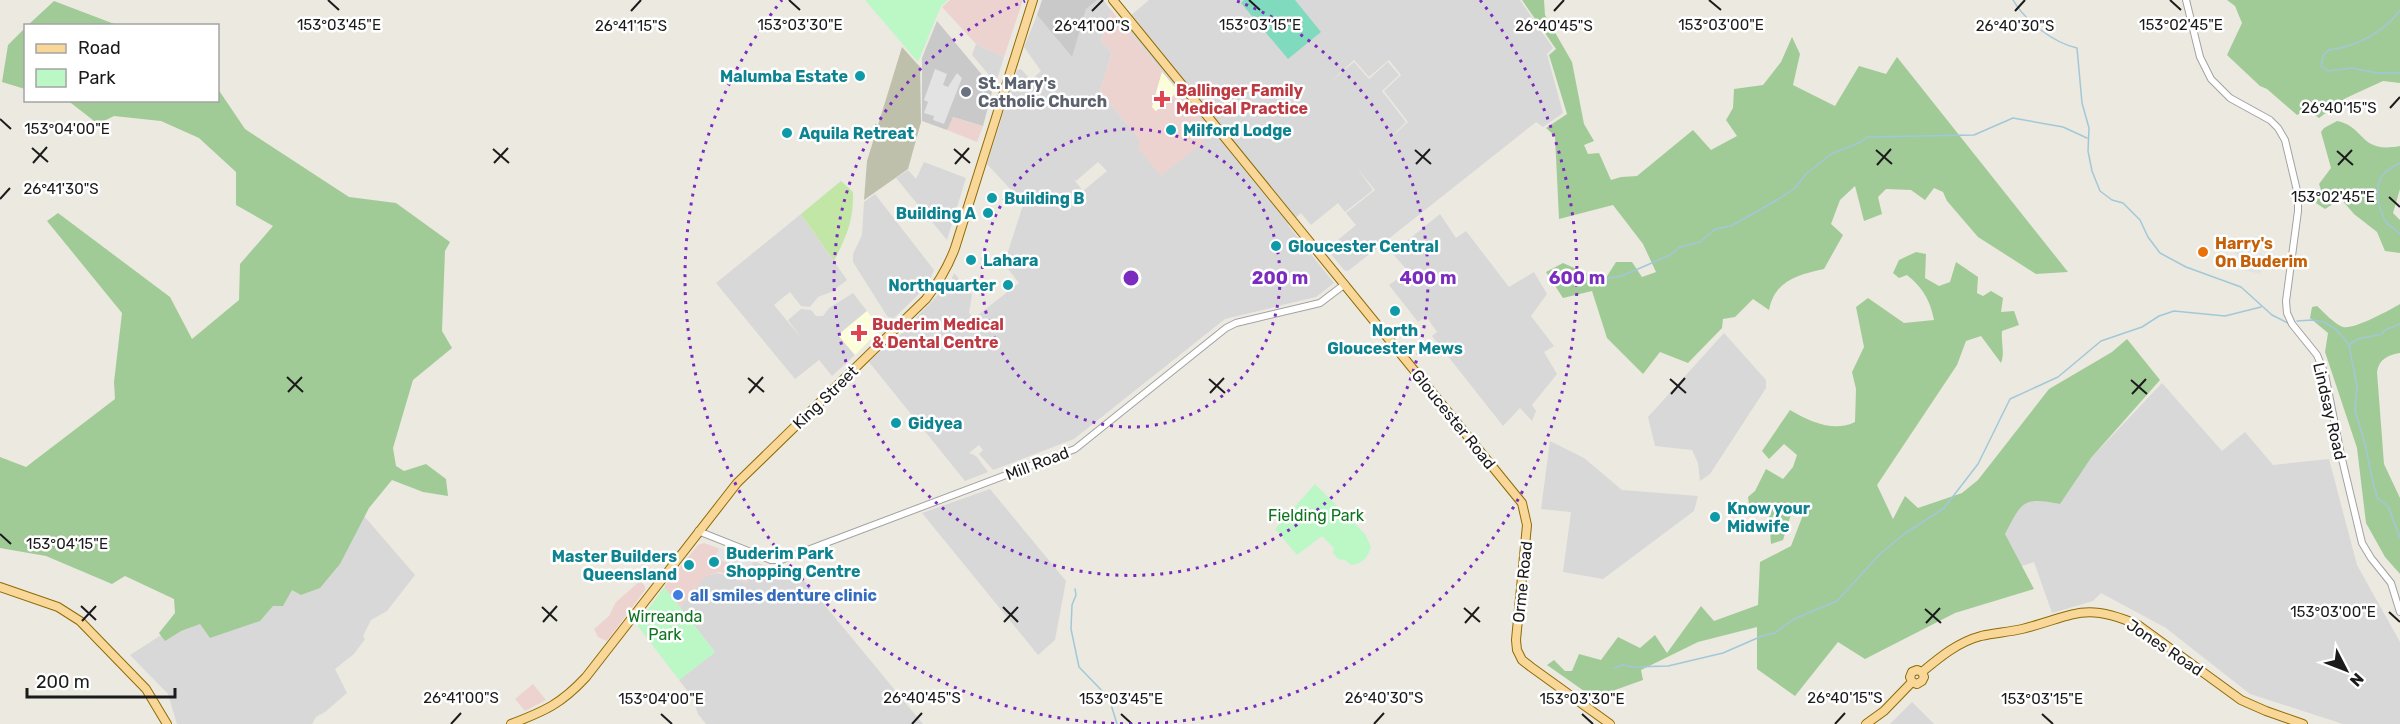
<svg xmlns="http://www.w3.org/2000/svg" width="2400" height="724" font-family="Rubik,sans-serif">
  <style>
    .residential { fill: #d9d8d8; fill-rule: evenodd }
    .commercial { fill: #edd3cf }
    .education { fill: #fbfed8 }
    .religious { fill: #c9c9c9 }
    .construction { fill: #bfc0ac }
    .grass { fill: #c1e6a6 }
    .forest { fill: #a1cb96 }
    .park { fill: #bcf7c6 }
    .pitch { fill: #7fdabe }
    .parking { fill: #e3e3e3 }
    .lines { fill: none; stroke-linecap: round; stroke-linejoin: round }
    .stream { stroke: #a1c8d9; stroke-width: 1.5 }
    .minor-casing { stroke: #a2a2a2; stroke-width: 8 }
    .major-casing { stroke: #8d6b04; stroke-width: 10 }
    .minor { stroke: #fff; stroke-width: 6 }
    .major { stroke: #f9d799; stroke-width: 8 }
    .ticks { fill: none; stroke: #1b1b1b; stroke-width: 2 }
    .ring { fill: none; stroke: #7b2cbf; stroke-width: 3; stroke-dasharray: 3 6 }
    .culture-dot { fill: #0f9aa8; stroke: #fff; stroke-width: 2 }
    .worship-dot { fill: #6b7280; stroke: #fff; stroke-width: 2 }
    .health-dot { fill: #e0444e; stroke: #fff; stroke-width: 2 }
    .food-dot { fill: #e8710a; stroke: #fff; stroke-width: 2 }
    .shop-dot { fill: #3f7fe0; stroke: #fff; stroke-width: 2 }
    .labels { text-anchor: middle; stroke-width: 5; stroke-linejoin: round; paint-order: stroke }
    .culture-label { font-size: 16px; font-weight: bold; fill: #0d838f; stroke: #fff; text-anchor: start }
    .worship-label { font-size: 16px; font-weight: bold; fill: #5b616d; stroke: #fff; text-anchor: start }
    .health-label { font-size: 16px; font-weight: bold; fill: #be3a42; stroke: #fff; text-anchor: start }
    .food-label { font-size: 16px; font-weight: bold; fill: #c56008; stroke: #fff; text-anchor: start }
    .street-label { font-size: 16px; fill: #1b1b1b; stroke: #fff }
    .park-label { font-size: 16px; fill: #0e741f; stroke: #fff }
    .shop-label { font-size: 16px; font-weight: bold; fill: #366cbe; stroke: #fff; text-anchor: start }
    .ticks-label { font-size: 15px; text-anchor: middle; fill: #1b1b1b; stroke: #fff; stroke-width: 5; stroke-linejoin: round; paint-order: stroke }
    .centre { fill: #7b2cbf; stroke: #fff; stroke-width: 3 }
    .ring-label { font-size: 18px; text-anchor: middle; font-weight: bold; fill: #7b2cbf; stroke: #fff; stroke-width: 5; stroke-linejoin: round; paint-order: stroke }
  </style>
  <rect width="100%" height="100%" fill="#ece9e0"/>
  <!-- residential -->
  <path class="residential" d="M 1097,0 L 1103,0 L 1112,11 L 1101,41 L 1112,52 L 1100,91 L 1140,140 L 1212,133 L 1122,23 L 1149,0 L 1520,0 L 1553,48 L 1547,54 L 1563,113 L 1543,127 L 1536,122 L 1348,271 L 1344,270 L 1327,249 L 1356,225 L 1346,213 L 1375,190 L 1357,168 L 1373,190 L 1345,212 L 1338,203 L 1311,225 L 1301,213 L 1288,225 L 1334,283 L 1316,297 L 1225,319 L 1074,439 L 993,470 L 979,454 L 983,450 L 979,445 L 969,453 L 976,456 L 988,472 L 965,481 L 869,362 L 884,348 L 889,351 L 902,347 L 897,338 L 951,281 L 954,273 L 972,295 L 969,313 L 974,318 L 1019,283 L 1004,264 L 1025,199 L 1022,207 L 1013,197 L 1014,193 L 987,164 L 1017,70 L 1021,69 L 1031,80 L 1041,71 L 1024,47 L 1037,15 L 1071,56 L 1086,9 ZM 1354,60 L 1369,77 L 1389,60 L 1401,75 L 1384,91 L 1408,122 L 1385,143 L 1406,122 L 1382,91 L 1399,75 L 1388,62 L 1369,79 L 1354,62 L 1329,83 ZM 1098,162 L 1107,171 L 1083,191 L 1072,177 L 1076,181 Z
    M 976,44 L 1004,57 L 996,83 L 972,55 Z
    M 924,162 L 966,178 L 947,240 L 896,178 L 908,170 L 916,179 Z
    M 875,194 L 934,270 L 929,282 L 917,296 L 893,319 L 887,316 L 853,262 L 853,254 L 862,235 L 864,202 Z
    M 801,214 L 847,280 L 831,292 L 818,297 L 810,307 L 801,306 L 790,292 L 774,305 L 802,339 L 788,320 L 801,309 L 811,310 L 816,316 L 823,316 L 829,308 L 853,293 L 867,311 L 838,335 L 855,355 L 832,376 L 819,360 L 795,379 L 716,283 Z
    M 1440,214 L 1456,238 L 1466,231 L 1509,287 L 1534,272 L 1547,294 L 1531,316 L 1554,346 L 1544,352 L 1557,374 L 1532,405 L 1536,411 L 1532,421 L 1520,408 L 1503,426 L 1432,336 L 1437,332 L 1426,316 L 1418,322 L 1389,285 L 1408,271 L 1392,253 Z
    M 1724,333 L 1766,380 L 1766,388 L 1710,474 L 1700,481 L 1698,463 L 1692,450 L 1655,446 L 1648,417 Z
    M 2162,383 L 2222,451 L 2245,432 L 2273,465 L 2329,459 L 2357,565 L 2400,642 L 2400,724 L 2343,724 L 2250,694 L 2166,628 L 2101,593 L 2093,601 L 2052,613 L 2034,562 L 2000,573 L 1985,529 L 2021,488 L 2060,503 L 2091,458 Z
    M 1550,441 L 1584,458 L 1622,490 L 1698,496 L 1694,511 L 1603,579 L 1563,572 L 1571,512 L 1541,509 Z
    M 990,489 L 1066,581 L 1055,640 L 1038,655 L 922,513 Z
    M 358,509 L 415,575 L 387,611 L 371,620 L 363,636 L 365,639 L 354,654 L 335,669 L 347,693 L 325,712 L 316,717 L 312,724 L 177,724 L 168,694 L 130,655 Z
    M 754,561 L 772,569 L 794,568 L 923,724 L 706,724 L 698,714 L 692,697 L 679,680 L 715,652 L 680,607 L 705,576 L 718,573 L 747,583 Z
    M 1912,702 L 1934,724 L 1890,724 Z"/>
  <!-- commercial -->
  <path class="commercial" d="M 950,0 L 1023,0 L 1004,57 L 976,44 L 942,7 Z
    M 1112,11 L 1162,72 L 1152,107 L 1156,111 L 1178,91 L 1213,134 L 1161,176 L 1138,148 L 1140,140 L 1100,91 L 1112,52 L 1101,41 Z
    M 952,117 L 983,126 L 977,142 L 947,130 Z
    M 704,543 L 754,561 L 747,583 L 719,572 L 706,576 L 680,607 L 664,587 L 698,545 Z
    M 640,581 L 645,586 L 645,590 L 607,641 L 598,637 L 594,629 L 609,616 L 616,602 Z
    M 533,684 L 546,700 L 525,711 L 515,699 Z"/>
  <!-- education -->
  <path class="education" d="M 1162,72 L 1178,91 L 1156,111 L 1152,107 Z
    M 867,311 L 878,326 L 879,331 L 855,355 L 838,335 Z"/>
  <!-- religious -->
  <path class="religious" d="M 1042,0 L 1097,0 L 1086,9 L 1072,57 L 1037,15 Z
    M 937,21 L 993,88 L 983,126 L 953,117 L 947,130 L 922,121 L 922,58 Z"/>
  <!-- construction -->
  <path class="construction" d="M 902,47 L 920,67 L 921,122 L 908,169 L 864,200 L 867,161 Z"/>
  <!-- grass -->
  <path class="grass" d="M 841,181 L 853,192 C 854,220 846,237 834,261 L 801,214 Z"/>
  <!-- forest -->
  <path class="forest" d="M 1522,0 L 1544,0 L 1545,15 L 1572,62 L 1584,124 L 1594,141 L 1584,145 L 1588,154 L 1599,153 L 1611,180 L 1621,177 L 1637,176 L 1693,130 L 1711,150 L 1737,136 L 1726,120 L 1733,108 L 1734,89 L 1763,85 L 1781,62 L 1792,37 L 1800,54 L 1793,85 L 1835,106 L 1859,66 L 1886,74 L 1897,57 L 2068,272 L 2036,274 L 1978,237 L 1947,201 L 1943,192 L 1934,188 L 1925,200 L 1911,190 L 1886,189 L 1878,197 L 1882,214 L 1864,221 L 1855,186 L 1840,200 L 1831,224 L 1843,235 L 1824,269 C 1798,275 1775,280 1769,310 L 1753,299 L 1735,317 L 1723,319 L 1722,328 L 1688,363 L 1660,352 L 1643,374 L 1607,338 L 1592,291 L 1563,298 L 1546,272 L 1563,263 L 1604,281 L 1616,262 L 1632,262 L 1642,277 L 1656,272 L 1643,244 L 1613,205 L 1559,219 L 1555,136 L 1546,128 L 1567,114 L 1549,55 L 1556,49 Z
    M 2227,0 L 2400,0 L 2400,83 L 2383,81 L 2346,98 L 2319,118 C 2310,111 2307,109 2297,115 L 2267,89 L 2260,86 L 2227,55 L 2242,23 L 2235,6 Z
    M 54,1 L 117,25 L 28,25 Z
    M 25,28 L 25,89 L 2,82 L 8,45 Z
    M 218,89 L 245,129 L 349,197 L 396,203 L 450,242 L 445,251 L 442,331 L 452,348 L 413,380 L 393,448 L 396,466 L 404,471 L 426,464 L 446,479 L 448,496 L 423,492 L 392,480 L 369,508 L 340,564 L 320,588 L 301,595 L 292,590 L 283,606 L 273,606 L 260,621 L 210,638 L 200,624 L 181,631 L 165,641 L 159,633 L 175,613 L 174,599 L 125,576 L 112,584 L 46,556 L 0,548 L 0,457 L 26,467 L 115,399 L 114,382 L 122,313 L 47,221 L 58,213 L 170,297 L 192,339 L 239,300 L 240,264 L 273,226 L 236,205 L 236,172 L 199,138 L 161,121 L 114,116 L 98,124 L 71,103 L 64,101 L 218,100 Z
    M 2337,121 C 2365,126 2359,154 2400,146 L 2400,189 L 2393,213 L 2400,220 L 2400,253 L 2385,251 L 2377,232 L 2354,214 L 2341,199 L 2325,209 L 2316,203 L 2321,190 L 2319,184 L 2331,168 L 2321,132 L 2324,128 Z
    M 1916,252 L 1926,254 L 1925,278 L 1939,286 L 1950,282 L 1956,262 L 1978,277 L 1977,293 L 1983,296 L 1991,291 L 2003,298 L 2001,312 L 2014,311 L 2019,325 L 2002,331 C 2001,342 2005,353 2001,363 L 1981,336 L 1966,341 L 1957,365 L 1877,485 L 1893,519 L 1905,496 L 1918,508 L 1962,493 L 1978,480 L 2049,389 L 2112,352 L 2127,339 L 2160,380 L 2091,458 L 2060,504 C 2023,497 2022,501 2005,534 L 2034,589 L 1955,613 L 1865,659 L 1838,642 L 1795,696 L 1757,669 L 1757,627 L 1698,642 L 1641,670 L 1643,680 L 1615,690 L 1604,705 L 1547,665 L 1554,660 L 1565,671 L 1572,671 L 1579,654 L 1601,660 L 1618,637 L 1640,648 L 1655,635 L 1667,653 L 1701,606 L 1714,621 L 1758,605 L 1760,562 L 1791,546 L 1803,515 L 1792,511 L 1783,540 L 1771,544 L 1768,504 L 1749,504 L 1748,497 L 1755,491 L 1766,469 L 1783,479 L 1793,467 L 1797,455 L 1784,444 L 1769,459 L 1762,451 L 1790,410 C 1809,421 1834,433 1855,422 L 1856,389 L 1852,372 L 1864,347 L 1856,307 L 1868,298 L 1904,323 L 1934,320 C 1930,300 1923,288 1907,275 L 1899,278 L 1893,273 L 1899,260 Z
    M 2400,304 L 2400,353 C 2388,355 2379,359 2377,372 L 2384,464 L 2400,498 L 2400,574 L 2385,557 L 2366,523 L 2357,448 L 2325,352 L 2328,333 L 2310,318 L 2312,307 L 2317,306 C 2324,312 2334,324 2343,327 C 2353,330 2390,310 2400,304 Z"/>
  <!-- park -->
  <path class="park" d="M 865,0 L 948,0 L 941,6 L 918,62 Z
    M 1315,484 L 1365,534 L 1371,547 C 1367,559 1363,563 1351,565 L 1345,560 L 1338,559 L 1333,553 L 1334,548 L 1322,536 L 1297,555 L 1275,529 Z
    M 664,587 L 715,652 L 679,680 L 637,625 Z"/>
  <!-- pitch -->
  <path class="pitch" d="M 1244,0 L 1295,0 L 1321,32 L 1288,59 L 1241,3 Z"/>
  <!-- parking -->
  <path class="parking" d="M 935,69 L 947,74 L 943,85 L 948,87 L 957,73 L 962,78 L 944,124 L 933,120 L 934,116 L 924,113 L 928,102 L 924,100 Z
    M 2243,240 L 2264,256 L 2261,261 L 2261,274 L 2234,268 L 2239,257 L 2234,252 Z
    M 718,548 L 741,557 L 742,561 L 753,561 L 747,581 L 734,574 L 736,567 L 713,557 L 718,552 Z"/>
  <g class="lines">
    <!-- stream -->
    <path class="stream" d="M 2013,0 C 2025,21 2054,43 2077,48 L 2082,103 L 2089,128 L 2088,151 L 2092,171 L 2100,191 L 2112,200 L 2123,203 L 2140,220 L 2148,237 L 2160,253 L 2186,267 L 2241,287 L 2272,315 L 2288,323
      M 2400,10 C 2386,29 2366,41 2344,47 C 2340,49 2334,48 2329,50 C 2323,53 2322,60 2321,66 L 2328,71 L 2352,68 L 2377,73 L 2400,73
      M 2400,163 C 2379,173 2375,181 2379,204 C 2381,210 2382,217 2386,222 C 2389,226 2396,229 2400,234
      M 1561,286 L 1622,276 L 1670,255 L 1680,247 L 1700,242 L 1715,229 L 1731,226 L 1777,200 L 1795,188 L 1806,174 L 1831,154 L 1861,142 L 1867,137 L 1974,135 L 2013,118 L 2063,127 L 2087,138
      M 2297,321 L 2312,320 L 2324,322 L 2337,330 L 2349,345 L 2357,387 L 2355,410 L 2365,444 L 2374,487 L 2378,499 L 2388,506 L 2400,538
      M 2350,344 L 2358,339 L 2382,334 L 2385,330 L 2400,324
      M 1075,589 L 1076,595 L 1072,605 L 1071,629 L 1079,667 L 1109,698 L 1117,724
      M 1614,668 L 1622,665 L 1632,667 L 1668,666 L 1723,653 L 1762,636 L 1775,633 L 1794,619 L 1837,601 L 1880,554 L 1904,534 L 1944,508 L 1978,464 L 2010,399 L 2058,377 L 2101,341 L 2142,327 L 2159,316 L 2174,311 L 2225,316 L 2261,307"/>
    <defs>
      <path id="minor" d="M 2186,0 L 2200,57 L 2211,79 L 2230,98 L 2270,120 L 2278,128 L 2285,140 L 2298,195 L 2298,211 L 2286,301 L 2287,313 L 2292,324 L 2317,355 L 2325,374 L 2341,455 L 2362,543 L 2371,558 L 2391,583 L 2400,612
        M 698,531 L 771,560 L 781,560 L 1075,449 L 1226,328 L 1236,323 L 1320,303 L 1345,284"/>
      <path id="major" d="M 1113,0 L 1522,503 L 1527,525 L 1516,640 L 1517,650 L 1522,660 L 1531,667 L 1610,724
        M 0,587 L 58,607 L 80,621 L 146,689 L 167,724
        M 1922,672 C 1940,657 1958,642 1981,636 C 1994,633 2009,632 2022,629 C 2074,616 2083,601 2138,625 L 2241,700 L 2266,711 L 2303,724
        M 1912,682 L 1910,677 L 1912,672 L 1917,670 L 1922,672
        M 1912,682 L 1917,684 L 1922,681 L 1924,677 L 1922,672
        M 511,724 C 545,711 561,704 586,677 L 737,483 L 926,299 C 939,282 948,267 955,248 L 1033,0
        M 1866,724 L 1884,711 L 1912,682"/>
    </defs>
    <!-- minor casing -->
    <use href="#minor" class="minor-casing"/>
    <!-- major casing -->
    <use href="#major" class="major-casing"/>
    <!-- minor -->
    <use href="#minor" class="minor"/>
    <!-- major -->
    <use href="#major" class="major"/>
  </g>
  <!-- ticks -->
  <path class="ticks" d="M 328,0 L 339,10M 789,0 L 800,10M 1249,0 L 1260,10M 1709,0 L 1721,10M 2170,0 L 2181,10M 631,11 L 641,0M 1092,11 L 1103,0M 1554,11 L 1564,0M 2015,11 L 2025,0M 2390,108 L 2400,97M 0,119 L 11,129M 32,148 L 48,162M 493,149 L 509,163M 954,149 L 970,163M 1415,150 L 1431,164M 1876,150 L 1892,164M 2337,151 L 2353,165M 33,163 L 47,147M 494,163 L 508,148M 955,164 L 969,148M 1416,164 L 1430,149M 1877,165 L 1891,149M 2338,165 L 2352,150M 2389,197 L 2400,207M 0,199 L 10,188M 287,377 L 303,392M 748,378 L 764,392M 1209,379 L 1225,393M 1670,379 L 1686,393M 2131,380 L 2147,394M 288,392 L 302,377M 749,393 L 763,377M 1210,393 L 1224,378M 1671,394 L 1685,378M 2132,394 L 2146,379M 0,534 L 11,544M 81,606 L 96,620M 542,607 L 557,621M 1003,607 L 1018,622M 1464,608 L 1480,622M 1925,609 L 1941,623M 2389,612 L 2400,622M 82,621 L 96,606M 543,622 L 557,606M 1004,622 L 1018,607M 1465,623 L 1479,607M 1926,623 L 1940,608M 661,714 L 672,724M 1121,714 L 1132,724M 1582,714 L 1593,724M 2042,714 L 2053,724M 451,724 L 461,713M 912,724 L 922,713M 1374,724 L 1384,713M 1835,724 L 1845,713"/>
  <!-- distance rings -->
  <g class="ring">
    <circle cx="1131" cy="278" r="149"/>
    <path d="M1237 1A297 297 0 1 1 1025 1"/>
    <path d="M1480 0A446 446 0 1 1 782 0"/>
  </g>
  <!-- markers -->
  <g class="culture-dot">
    <circle cx="860" cy="76" r="6"/>
    <circle cx="1171" cy="130" r="6"/>
    <circle cx="787" cy="133" r="6"/>
    <circle cx="992" cy="198" r="6"/>
    <circle cx="988" cy="213" r="6"/>
    <circle cx="1276" cy="246" r="6"/>
    <circle cx="971" cy="260" r="6"/>
    <circle cx="1008" cy="285" r="6"/>
    <circle cx="1395" cy="311" r="6"/>
    <circle cx="896" cy="423" r="6"/>
    <circle cx="1715" cy="517" r="6"/>
    <circle cx="714" cy="562" r="6"/>
    <circle cx="689" cy="565" r="6"/>
  </g>
  <circle class="worship-dot" cx="966" cy="92" r="6"/>
  <g class="health-dot">
    <path d="M1159 90h6v6h6v6h-6v6h-6v-6h-6v-6h6z"/>
    <path d="M856 324h6v6h6v6h-6v6h-6v-6h-6v-6h6z"/>
  </g>
  <circle class="food-dot" cx="2203" cy="252" r="6"/>
  <circle class="shop-dot" cx="678" cy="595" r="6"/>
  <g class="labels">
    <!-- culture labels -->
    <g class="culture-label">
      <text x="848" y="82" text-anchor="end">Malumba Estate</text>
      <text x="1183" y="136">Milford Lodge</text>
      <text x="799" y="139">Aquila Retreat</text>
      <text x="1004" y="204">Building B</text>
      <text x="976" y="219" text-anchor="end">Building A</text>
      <text x="1288" y="252">Gloucester Central</text>
      <text x="983" y="266">Lahara</text>
      <text x="996" y="291" text-anchor="end">Northquarter</text>
      <text x="1395" y="336" text-anchor="middle">North<tspan x="1395" dy="18">Gloucester Mews</tspan></text>
      <text x="908" y="429">Gidyea</text>
      <text x="1727" y="514">Know your<tspan x="1727" dy="18">Midwife</tspan></text>
      <text x="726" y="559">Buderim Park<tspan x="726" dy="18">Shopping Centre</tspan></text>
      <text x="677" y="562" text-anchor="end">Master Builders<tspan x="677" dy="18">Queensland</tspan></text>
    </g>
    <!-- worship labels -->
    <g class="worship-label">
      <text x="978" y="89">St. Mary's<tspan x="978" dy="18">Catholic Church</tspan></text>
    </g>
    <!-- health labels -->
    <g class="health-label">
      <text x="1176" y="96">Ballinger Family<tspan x="1176" dy="18">Medical Practice</tspan></text>
      <text x="872" y="330">Buderim Medical<tspan x="872" dy="18">&amp; Dental Centre</tspan></text>
    </g>
    <!-- food labels -->
    <g class="food-label">
      <text x="2215" y="249">Harry's<tspan x="2215" dy="18">On Buderim</tspan></text>
    </g>
    <!-- street labels -->
    <g class="street-label">
      <text transform="translate(825 397) rotate(-44)" y="6">King Street</text>
      <text transform="translate(2330 411) rotate(77)" y="6">Lindsay Road</text>
      <text transform="translate(1454 419) rotate(51)" y="6">Gloucester Road</text>
      <text transform="translate(1037 463) rotate(-21)" y="6">Mill Road</text>
      <text transform="translate(1522 582) rotate(-84)" y="6">Orme Road</text>
      <text transform="translate(2165 647) rotate(34)" y="6">Jones Road</text>
    </g>
    <!-- park labels -->
    <g class="park-label">
      <text x="1316" y="521">Fielding Park</text>
      <text x="665" y="622">Wirreanda<tspan x="665" dy="18">Park</tspan></text>
    </g>
    <!-- shop labels -->
    <g class="shop-label">
      <text x="690" y="601">all smiles denture clinic</text>
    </g>
  </g>
  <g class="ticks-label">
    <text x="800" y="30">153°03'30"E</text>
    <text x="1260" y="30">153°03'15"E</text>
    <text x="1721" y="30">153°03'00"E</text>
    <text x="339" y="30">153°03'45"E</text>
    <text x="2181" y="30">153°02'45"E</text>
    <text x="1092" y="31">26°41'00"S</text>
    <text x="1554" y="31">26°40'45"S</text>
    <text x="2015" y="31">26°40'30"S</text>
    <text x="631" y="31">26°41'15"S</text>
    <text x="2339" y="113">26°40'15"S</text>
    <text x="67" y="134">153°04'00"E</text>
    <text x="61" y="194">26°41'30"S</text>
    <text x="2333" y="202">153°02'45"E</text>
    <text x="67" y="549">153°04'15"E</text>
    <text x="2333" y="617">153°03'00"E</text>
    <text x="461" y="703">26°41'00"S</text>
    <text x="922" y="703">26°40'45"S</text>
    <text x="1384" y="703">26°40'30"S</text>
    <text x="1845" y="703">26°40'15"S</text>
    <text x="661" y="704">153°04'00"E</text>
    <text x="1121" y="704">153°03'45"E</text>
    <text x="1582" y="704">153°03'30"E</text>
    <text x="2042" y="704">153°03'15"E</text>
  </g>
  <circle cx="1131" cy="278" r="9" class="centre"/>
  <g class="ring-label">
    <text x="1280" y="284">200 m</text>
    <text x="1428" y="284">400 m</text>
    <text x="1577" y="284">600 m</text>
  </g>
  <!-- legend -->
  <rect x="24" y="24" width="195" height="78" fill="#ffffff" stroke="#a4a4a4" stroke-width="1.5"/>
  <rect x="36" y="44" width="30" height="9" fill="#f9d799" stroke="#a4a4a4" stroke-width="1.5"/>
  <text x="78" y="54" font-size="18" fill="#1b1b1b">Road</text>
  <rect x="36" y="69" width="30" height="18" fill="#bcf7c6" stroke="#a4a4a4" stroke-width="1.5"/>
  <text x="78" y="84" font-size="18" fill="#1b1b1b">Park</text>
  <!-- north arrow -->
  <g transform="translate(2346 670) rotate(132)" stroke="#ffffff" stroke-width="4.5" paint-order="stroke">
  <path d="M0-4.5L10 22L0 15L-10 22Z" fill="#1b1b1b"/>
  <text y="-9" font-size="16" font-weight="bold" text-anchor="middle" fill="#1b1b1b">N</text>
  </g>
  <!-- scale -->
  <path d="M27 688v9h148v-9" fill="none" stroke="#1b1b1b" stroke-width="3"/>
  <text x="36" y="688" font-size="18" fill="#1b1b1b" stroke="#ffffff" stroke-width="4.5" paint-order="stroke">200 m</text>
</svg>
